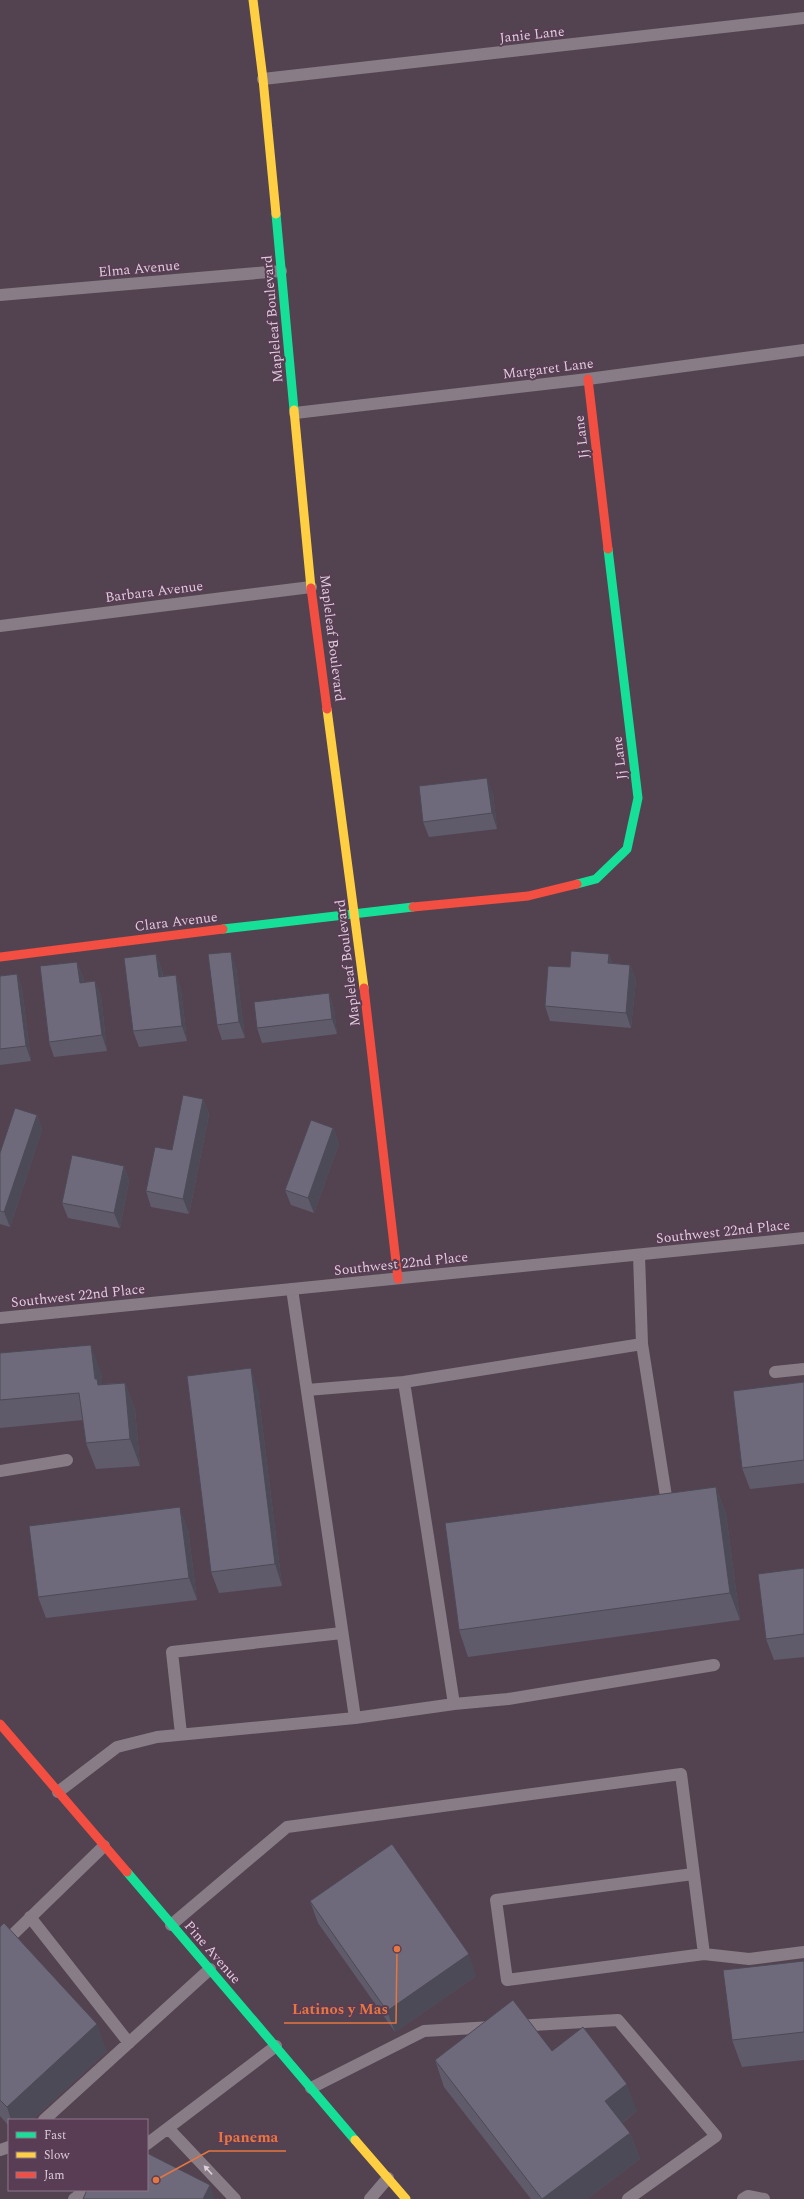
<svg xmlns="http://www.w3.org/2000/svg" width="804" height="2199" font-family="Spectral,serif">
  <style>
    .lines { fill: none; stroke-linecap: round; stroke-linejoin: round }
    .lane { stroke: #887c86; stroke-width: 12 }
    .street { stroke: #887c86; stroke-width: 12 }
    .fast { stroke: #16e098; stroke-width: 9 }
    .slow { stroke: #ffcf43; stroke-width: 9 }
    .jam { stroke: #f24e42; stroke-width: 9 }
    .wall { fill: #5f5b6b }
    .shaded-wall { fill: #4d4a57 }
    .building { fill: #6e6a7c; stroke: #4d4a57 }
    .oneway { fill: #decdda }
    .labels { text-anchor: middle; stroke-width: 4; stroke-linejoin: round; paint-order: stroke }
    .street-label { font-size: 14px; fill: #decdda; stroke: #593d54 }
    .leader { fill: none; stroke: #e67640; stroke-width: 1.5 }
    .callout-dot { fill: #e67640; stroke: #593d54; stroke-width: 1.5 }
    .callout-label { font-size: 15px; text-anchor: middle; font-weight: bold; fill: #e67640; stroke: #593d54; stroke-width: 4; stroke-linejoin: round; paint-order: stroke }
  </style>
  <rect width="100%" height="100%" fill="#534350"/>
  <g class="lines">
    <!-- lane -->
    <path class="lane" d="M 642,1344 L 668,1509
      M 775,1372 L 804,1369
      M 404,1382 L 642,1344 L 639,1255
      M 307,1390 L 404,1382 L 454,1704 L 355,1718
      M 0,1471 L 67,1460
      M 454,1704 L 508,1699 L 714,1665
      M 181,1734 L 172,1652 L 342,1633
      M 58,1792 L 117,1747 L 157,1737 L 355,1718 L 292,1289
      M 693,1874 L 496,1900 L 507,1980 L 704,1954
      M 30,1917 L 129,2043
      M 171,1925 L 287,1827 L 681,1774 L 704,1954 L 749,1959 L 804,1952
      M 0,1947 L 104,1846
      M 516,2026 L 618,2020 L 716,2136 L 628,2199
      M 311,2088 L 424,2031 L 492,2027
      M 44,2120 L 210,1969
      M 168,2128 L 235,2199
      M 147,2144 L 276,2046
      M 0,2150 L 9,2147
      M 74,2199 L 86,2190
      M 370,2199 L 388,2178
      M 743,2199 L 748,2196 L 764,2199"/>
    <!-- street -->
    <path class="street" d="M 263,79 L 804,18
      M 0,295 L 281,271
      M 295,413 L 588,379 L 804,350
      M 0,626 L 311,587
      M 0,1318 L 804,1238"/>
    <!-- fast -->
    <path class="fast" d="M 276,214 L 294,410
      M 577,884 L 596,879 L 627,849 L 638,798 L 608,549
      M 223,929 L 413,907
      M 127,1872 L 355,2140"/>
    <!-- slow -->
    <path class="slow" d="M 253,0 L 263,79 L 276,214
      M 294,410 L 311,588
      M 327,709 L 364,988
      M 355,2140 L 406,2199"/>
    <!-- jam -->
    <path class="jam" d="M 588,379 L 608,549
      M 311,588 L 327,709
      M 413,907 L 528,896 L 577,884
      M 0,957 L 223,929
      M 364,988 L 398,1279
      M 0,1724 L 127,1872"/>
  </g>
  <!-- wall -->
  <path class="wall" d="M 493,793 L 497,829 L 429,837 L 423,822 Z
    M 156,954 L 162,970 L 163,976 L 176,975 L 181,990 L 187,1041 L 139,1047 L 133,1031 Z
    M 609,954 L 612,963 L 630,965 L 636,980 L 631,1028 L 550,1021 L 545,1006 L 570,967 Z
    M 77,962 L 83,977 L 84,982 L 95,981 L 101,996 L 107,1051 L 54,1057 L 49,1042 Z
    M 236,967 L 245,1038 L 222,1040 L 217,1025 Z
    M 17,974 L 22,989 L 31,1061 L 0,1065 L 0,976 Z
    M 329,993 L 334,1009 L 337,1034 L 262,1043 L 257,1028 Z
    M 203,1099 L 209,1114 L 189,1214 L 151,1207 L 146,1191 L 172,1150 Z
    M 37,1115 L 42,1130 L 10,1227 L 0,1224 L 0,1153 Z
    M 333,1128 L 339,1144 L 314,1213 L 291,1205 L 285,1190 Z
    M 124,1166 L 129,1181 L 120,1228 L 68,1218 L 62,1203 Z
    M 0,1353 L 101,1372 L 102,1384 L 125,1383 L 135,1409 L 140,1466 L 96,1469 L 86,1443 L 83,1420 L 0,1428 Z
    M 804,1382 L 804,1483 L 750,1489 L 742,1468 Z
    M 258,1390 L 282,1586 L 219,1593 L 211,1572 Z
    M 716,1487 L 726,1514 L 740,1620 L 468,1657 L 459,1630 Z
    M 188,1529 L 197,1600 L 46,1618 L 38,1597 Z
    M 804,1568 L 804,1657 L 774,1660 L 766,1639 Z
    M 310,1901 L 476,1976 L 395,2032 L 318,1923 Z
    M 0,1927 L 107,2051 L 32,2120 L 9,2120 L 9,2126 L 0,2116 Z
    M 804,1961 L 804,2060 L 742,2067 L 732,2040 Z
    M 552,2051 L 637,2111 L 622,2123 L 630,2133 L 640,2159 L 587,2199 L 531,2199 L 444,2087 L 435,2060 Z"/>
  <!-- shaded-wall -->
  <path class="shaded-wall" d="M 487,778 L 493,793 L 497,829 L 492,813 Z
    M 231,952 L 236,967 L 245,1038 L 239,1022 Z
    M 156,954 L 162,970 L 164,992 L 159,977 Z
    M 609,954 L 614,970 L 608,963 Z
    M 77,962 L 83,977 L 86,998 L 80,983 Z
    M 630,965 L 636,980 L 631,1028 L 626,1013 Z
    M 17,974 L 22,989 L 31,1061 L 26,1046 Z
    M 176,975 L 181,990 L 187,1041 L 182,1026 Z
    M 95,981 L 101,996 L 107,1051 L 102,1035 Z
    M 329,993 L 334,1009 L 337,1034 L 332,1019 Z
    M 203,1099 L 209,1114 L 189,1214 L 183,1199 Z
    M 37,1115 L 42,1130 L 10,1227 L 4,1212 Z
    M 333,1128 L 339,1144 L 314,1213 L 308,1198 Z
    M 124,1166 L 129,1181 L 120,1228 L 114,1213 Z
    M 91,1345 L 101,1372 L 104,1398 L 95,1379 Z
    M 251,1368 L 258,1390 L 282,1586 L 275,1564 Z
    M 125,1383 L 135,1409 L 140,1466 L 130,1439 Z
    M 716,1487 L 726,1514 L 740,1620 L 730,1593 Z
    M 180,1507 L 188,1529 L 197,1600 L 189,1578 Z
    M 469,1954 L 476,1976 L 395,2032 L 387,2011 Z
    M 97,2024 L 107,2051 L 32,2120 L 11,2120 L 7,2107 Z
    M 627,2084 L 637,2111 L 615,2128 L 605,2101 Z
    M 630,2133 L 640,2159 L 587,2199 L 542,2199 Z
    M 210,2185 L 215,2199 L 203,2199 Z"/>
  <!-- building -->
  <path class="building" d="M 487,778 L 492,813 L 423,822 L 419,786 Z
    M 571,951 L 609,954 L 608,963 L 630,965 L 626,1013 L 545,1006 L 548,966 L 570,967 Z
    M 231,952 L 239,1022 L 217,1025 L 208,954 Z
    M 156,954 L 159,977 L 176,975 L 182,1026 L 133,1031 L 124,958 Z
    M 77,962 L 80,983 L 95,981 L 102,1035 L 49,1042 L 40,966 Z
    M 17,974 L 26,1046 L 0,1049 L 0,976 Z
    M 329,993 L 332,1019 L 257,1028 L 254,1002 Z
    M 183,1095 L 203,1099 L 183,1199 L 146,1191 L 155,1147 L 172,1150 Z
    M 15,1108 L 37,1115 L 4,1212 L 0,1211 L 0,1153 Z
    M 311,1120 L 333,1128 L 308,1198 L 285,1190 Z
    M 72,1155 L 124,1166 L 114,1213 L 62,1203 Z
    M 91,1345 L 95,1379 L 97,1379 L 98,1385 L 125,1383 L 130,1439 L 86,1443 L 79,1393 L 0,1400 L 0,1353 Z
    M 251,1368 L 275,1564 L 211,1572 L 187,1376 Z
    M 804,1382 L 804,1460 L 742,1468 L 733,1391 Z
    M 716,1487 L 730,1593 L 459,1630 L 445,1523 Z
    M 180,1507 L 189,1578 L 38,1597 L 29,1526 Z
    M 804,1568 L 804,1634 L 766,1639 L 758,1574 Z
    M 392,1844 L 469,1954 L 387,2011 L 310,1901 Z
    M 4,1923 L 97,2024 L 7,2107 L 0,2100 L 0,1927 Z
    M 804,1961 L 804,2032 L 732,2040 L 723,1970 Z
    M 513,2000 L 552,2051 L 583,2027 L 627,2084 L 605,2101 L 630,2133 L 542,2199 L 435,2060 Z
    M 147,2153 L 210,2185 L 203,2199 L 83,2199 L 87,2190 L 147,2190 Z"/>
  <!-- one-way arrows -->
  <defs><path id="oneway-solid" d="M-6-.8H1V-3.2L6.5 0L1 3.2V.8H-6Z"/></defs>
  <use class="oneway" href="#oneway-solid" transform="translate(208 2170) rotate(-133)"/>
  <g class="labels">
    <!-- street labels -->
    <g class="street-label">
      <text transform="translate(532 34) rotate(-6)" y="5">Janie Lane</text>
      <text transform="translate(139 268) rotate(-5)" y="5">Elma Avenue</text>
      <text transform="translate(272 319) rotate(-95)" y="5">Mapleleaf Boulevard</text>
      <text transform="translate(548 368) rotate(-7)" y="5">Margaret Lane</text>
      <text transform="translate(581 437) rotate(-97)" y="5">Jj Lane</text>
      <text transform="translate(154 591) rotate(-7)" y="5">Barbara Avenue</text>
      <text transform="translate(333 638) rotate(83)" y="5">Mapleleaf Boulevard</text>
      <text transform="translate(619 758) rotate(-97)" y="5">Jj Lane</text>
      <text transform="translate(176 921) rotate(-7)" y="5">Clara Avenue</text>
      <text transform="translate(347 963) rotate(-97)" y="5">Mapleleaf Boulevard</text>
      <text transform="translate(723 1231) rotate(-6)" y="5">Southwest 22nd Place</text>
      <text transform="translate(401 1263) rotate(-6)" y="5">Southwest 22nd Place</text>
      <text transform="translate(78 1295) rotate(-6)" y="5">Southwest 22nd Place</text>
      <text transform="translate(213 1952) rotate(49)" y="5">Pine Avenue</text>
    </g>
  </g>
  <!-- callouts -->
  <path class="leader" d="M397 1949L396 2023H284M156 2180L209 2151H286"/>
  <g class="callout-dot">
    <circle cx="397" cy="1949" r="4"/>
    <circle cx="156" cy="2180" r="4"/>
  </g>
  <g class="callout-label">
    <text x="340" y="2014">Latinos y Mas</text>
    <text x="248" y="2142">Ipanema</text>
  </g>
  <!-- legend -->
  <rect x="8" y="2119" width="140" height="72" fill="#593d54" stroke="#8e778a"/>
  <rect x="16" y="2132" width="20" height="6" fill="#16e098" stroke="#8e778a"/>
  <text x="44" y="2139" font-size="12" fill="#decdda">Fast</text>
  <rect x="16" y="2152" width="20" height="6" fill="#ffcf43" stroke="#8e778a"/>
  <text x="44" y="2159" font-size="12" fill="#decdda">Slow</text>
  <rect x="16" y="2172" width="20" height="6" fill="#f24e42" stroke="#8e778a"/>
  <text x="44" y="2179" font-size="12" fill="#decdda">Jam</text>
</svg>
